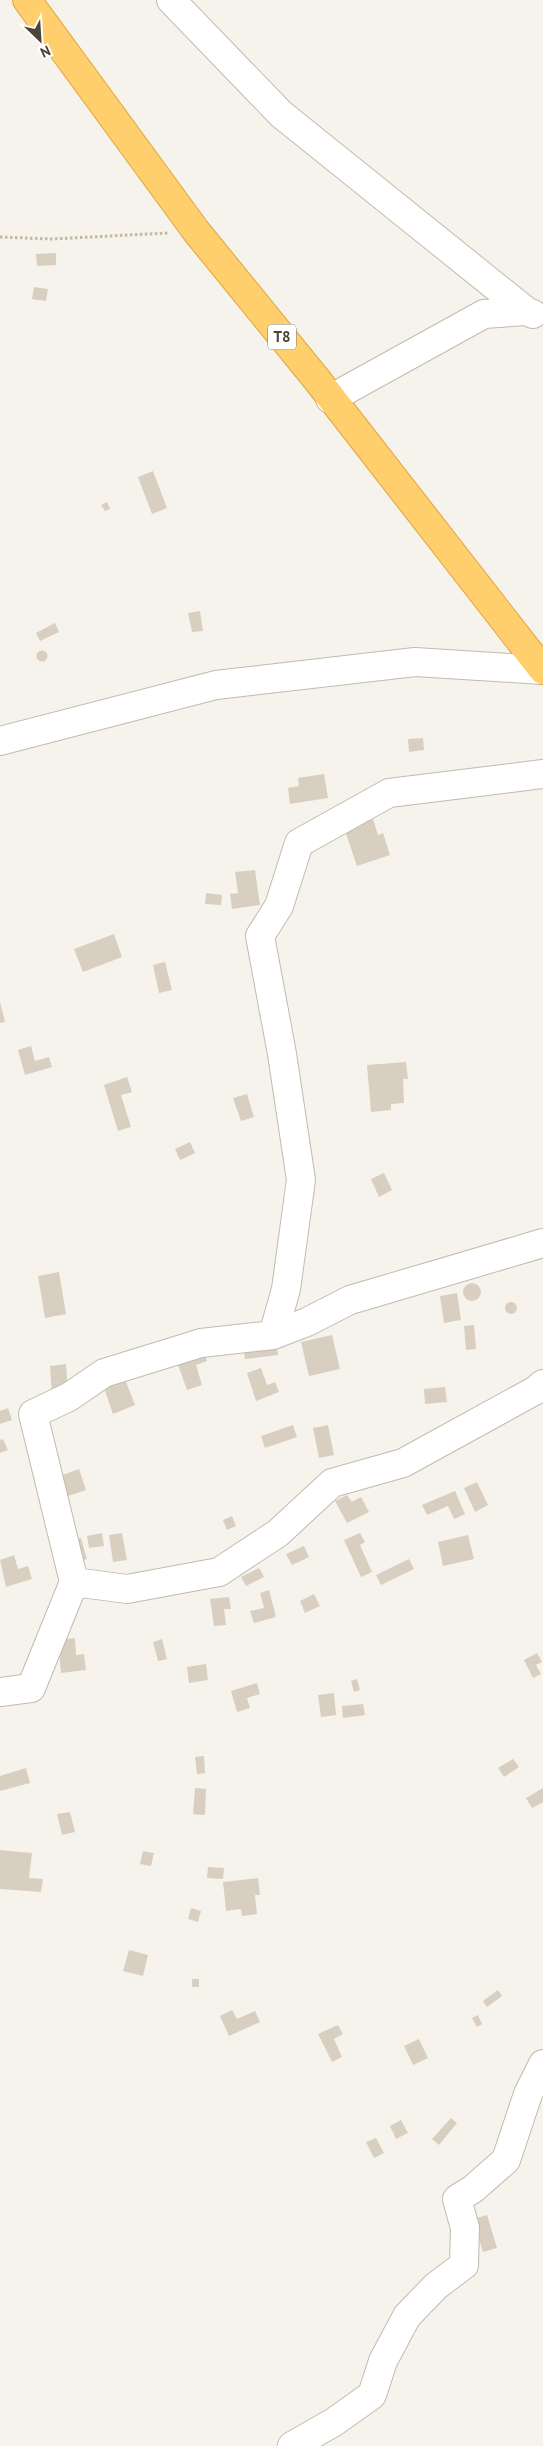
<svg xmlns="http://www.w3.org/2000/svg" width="543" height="2446" font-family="'PT Sans',sans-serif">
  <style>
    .building { fill: #d8cfc1 }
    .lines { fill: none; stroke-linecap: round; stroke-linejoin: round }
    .minor-casing { stroke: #c2bbae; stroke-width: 30 }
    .highway-casing { stroke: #e0a43c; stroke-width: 30 }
    .path { stroke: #c4b79f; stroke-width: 3; stroke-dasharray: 2.5 2.5; stroke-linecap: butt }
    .minor { stroke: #fff; stroke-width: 28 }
    .highway { stroke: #ffcf6e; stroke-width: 28 }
    .labels { text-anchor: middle; stroke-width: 4; stroke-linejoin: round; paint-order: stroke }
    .shield { fill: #fff; stroke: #817c74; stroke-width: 1 }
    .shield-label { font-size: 15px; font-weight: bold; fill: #4b4439 }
  </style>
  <rect width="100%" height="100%" fill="#f6f3ec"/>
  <!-- building -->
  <path class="building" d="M 56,253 L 56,265 L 37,266 L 36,254 Z
    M 34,287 L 48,289 L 46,301 L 32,299 Z
    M 153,471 L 167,508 L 152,514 L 138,477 Z
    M 107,502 L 110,509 L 105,511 L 101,505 Z
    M 200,611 L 203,631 L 192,632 L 188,613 Z
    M 55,623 L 59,632 L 40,641 L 36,633 Z
    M36.5 656a5.5 5.5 0 1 1 11 0a5.5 5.5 0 1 1-11 0Z
    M 423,738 L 424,750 L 409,752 L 408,739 Z
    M 324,774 L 328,798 L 290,804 L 288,788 L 299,786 L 298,778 Z
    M 373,819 L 378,835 L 383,833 L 390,855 L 357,866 L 344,828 Z
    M 255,870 L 260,905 L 232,909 L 230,894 L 238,893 L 235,872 Z
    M 206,893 L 222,895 L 221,905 L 205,904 Z
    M 114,934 L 122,957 L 83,972 L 74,949 Z
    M 165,962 L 172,990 L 159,993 L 153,965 Z
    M 0,1002 L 5,1022 L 0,1023 Z
    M 31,1046 L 35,1061 L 49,1057 L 52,1067 L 25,1075 L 18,1050 Z
    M 406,1062 L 408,1079 L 403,1079 L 404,1103 L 391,1104 L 391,1110 L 371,1112 L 367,1065 Z
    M 127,1077 L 132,1092 L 121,1095 L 131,1127 L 118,1131 L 104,1085 Z
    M 247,1094 L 254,1117 L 241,1121 L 233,1098 Z
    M 190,1142 L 195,1153 L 180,1160 L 175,1149 Z
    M 384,1173 L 392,1190 L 379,1197 L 371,1179 Z
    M 59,1272 L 66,1314 L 45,1318 L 38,1276 Z
    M463 1292a9 9 0 1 1 18 0a9 9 0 1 1-18 0Z
    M 457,1293 L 461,1320 L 444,1323 L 440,1296 Z
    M505 1308a6 6 0 1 1 12 0a6 6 0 1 1-12 0Z
    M 474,1325 L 476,1349 L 466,1350 L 464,1326 Z
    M 332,1335 L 340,1369 L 309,1376 L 301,1342 Z
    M 276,1339 L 278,1355 L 245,1359 L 243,1344 Z
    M 203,1349 L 207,1361 L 196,1365 L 202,1385 L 187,1390 L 176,1359 Z
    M 66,1364 L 68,1394 L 52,1395 L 50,1366 Z
    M 261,1368 L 267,1385 L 275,1382 L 279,1392 L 256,1401 L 247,1373 Z
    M 124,1377 L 135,1405 L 113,1414 L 103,1385 Z
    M 445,1387 L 447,1402 L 425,1404 L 424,1389 Z
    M 8,1408 L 12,1420 L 0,1424 L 0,1411 Z
    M 293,1425 L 297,1437 L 265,1448 L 261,1436 Z
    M 328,1425 L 334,1455 L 319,1458 L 313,1428 Z
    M 3,1439 L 8,1450 L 0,1453 L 0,1440 Z
    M 79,1469 L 86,1490 L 65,1497 L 57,1477 Z
    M 477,1482 L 488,1505 L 475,1512 L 464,1488 Z
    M 455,1491 L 465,1514 L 454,1519 L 448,1506 L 427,1515 L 422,1505 Z
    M 347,1495 L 352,1502 L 361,1497 L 369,1512 L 347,1523 L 335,1501 Z
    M 232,1516 L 236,1526 L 227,1530 L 223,1520 Z
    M 102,1533 L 104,1546 L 89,1548 L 87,1536 Z
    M 122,1533 L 127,1560 L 113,1562 L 109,1535 Z
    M 360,1533 L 365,1542 L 360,1545 L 372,1572 L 361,1577 L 344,1540 Z
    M 468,1535 L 474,1559 L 443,1566 L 438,1542 Z
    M 81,1538 L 87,1559 L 77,1562 L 72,1540 Z
    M 304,1546 L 309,1557 L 292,1565 L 286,1554 Z
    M 14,1555 L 18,1569 L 28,1566 L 32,1579 L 6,1587 L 0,1560 Z
    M 409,1559 L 414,1569 L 381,1585 L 376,1575 Z
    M 259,1568 L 264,1577 L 246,1586 L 241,1577 Z
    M 269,1590 L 276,1617 L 254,1623 L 250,1611 L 264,1608 L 260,1593 Z
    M 314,1594 L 320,1606 L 305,1613 L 300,1601 Z
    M 229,1597 L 231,1609 L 224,1609 L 226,1625 L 214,1626 L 210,1599 Z
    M 75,1638 L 76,1655 L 84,1654 L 86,1670 L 61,1673 L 58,1640 Z
    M 162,1639 L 167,1659 L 158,1661 L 153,1642 Z
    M 537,1653 L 542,1662 L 536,1665 L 541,1674 L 533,1678 L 524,1660 Z
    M 206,1664 L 208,1680 L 189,1683 L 187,1667 Z
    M 357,1679 L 360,1690 L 354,1692 L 351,1681 Z
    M 257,1683 L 260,1694 L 247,1698 L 250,1708 L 237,1712 L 231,1691 Z
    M 334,1693 L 336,1715 L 321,1717 L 318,1695 Z
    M 363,1704 L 365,1715 L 343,1718 L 342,1706 Z
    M 204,1756 L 205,1773 L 197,1774 L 195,1757 Z
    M 513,1759 L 519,1767 L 504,1777 L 498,1768 Z
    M 26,1768 L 30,1783 L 0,1791 L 0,1776 Z
    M 195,1788 L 206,1789 L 205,1815 L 193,1814 Z
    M 543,1788 L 543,1802 L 532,1808 L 526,1798 Z
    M 70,1812 L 75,1832 L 62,1835 L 57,1814 Z
    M 0,1850 L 32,1853 L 29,1878 L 43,1879 L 41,1892 L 0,1889 Z
    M 143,1851 L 154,1853 L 151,1866 L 140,1864 Z
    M 208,1867 L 224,1868 L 223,1879 L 207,1878 Z
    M 258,1878 L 260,1895 L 255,1895 L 257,1914 L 242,1916 L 241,1909 L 226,1911 L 223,1882 Z
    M 191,1908 L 201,1911 L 198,1922 L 188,1919 Z
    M 129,1950 L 148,1955 L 143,1976 L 123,1971 Z
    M 192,1979 L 199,1979 L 199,1987 L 192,1987 Z
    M 498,1990 L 502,1996 L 487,2007 L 483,2001 Z
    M 232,2010 L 237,2019 L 255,2011 L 260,2022 L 229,2036 L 220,2016 Z
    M 478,2015 L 482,2024 L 477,2027 L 472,2018 Z
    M 338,2025 L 343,2034 L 334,2039 L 342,2057 L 332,2062 L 318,2034 Z
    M 419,2039 L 428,2058 L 413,2065 L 404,2046 Z
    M 451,2118 L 457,2123 L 439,2145 L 432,2139 Z
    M 401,2120 L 408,2133 L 396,2139 L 390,2126 Z
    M 376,2138 L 384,2153 L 374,2158 L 366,2142 Z
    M 487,2215 L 497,2248 L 483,2252 L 473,2219 Z"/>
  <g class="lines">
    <defs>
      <path id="minor" d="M 171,0 L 281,114 L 526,311
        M 330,399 L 484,314 L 526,311 L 533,314
        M 0,741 L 216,685 L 415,662 L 543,670
        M 543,774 L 389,793 L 299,843 L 279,906 L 260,936 L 282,1054 L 301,1180 L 286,1289 L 273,1335 L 201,1343 L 104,1373 L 69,1397 L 33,1414 L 74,1582 L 127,1589 L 219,1572 L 278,1533 L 332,1483 L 403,1463 L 536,1390 L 543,1384
        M 273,1335 L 307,1322 L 350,1300 L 543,1243
        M 0,1692 L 31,1688 L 74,1582
        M 292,2446 L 334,2422 L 372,2395 L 383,2361 L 407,2316 L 436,2286 L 464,2265 L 465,2228 L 457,2199 L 473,2189 L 506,2160 L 528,2094 L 543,2064"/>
      <path id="highway" d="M 27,0 L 196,231 L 318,381 L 543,670"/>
    </defs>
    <!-- minor casing -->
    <use href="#minor" class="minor-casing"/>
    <!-- highway casing -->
    <use href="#highway" class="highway-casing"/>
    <!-- path -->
    <path class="path" d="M 0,237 L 52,239 L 168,233"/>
    <!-- minor -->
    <use href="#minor" class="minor"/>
    <!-- highway -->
    <use href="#highway" class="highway"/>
  </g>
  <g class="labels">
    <!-- shield labels -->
    <rect class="shield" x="268" y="324.5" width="28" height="25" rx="4"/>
    <g class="shield-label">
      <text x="282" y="342">T8</text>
    </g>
  </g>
  <!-- north arrow -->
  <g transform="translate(40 40) rotate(155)" stroke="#ffffff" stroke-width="4" paint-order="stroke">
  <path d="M0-4L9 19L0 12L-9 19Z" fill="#4b4439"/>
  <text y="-8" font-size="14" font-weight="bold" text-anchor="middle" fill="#4b4439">N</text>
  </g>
</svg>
